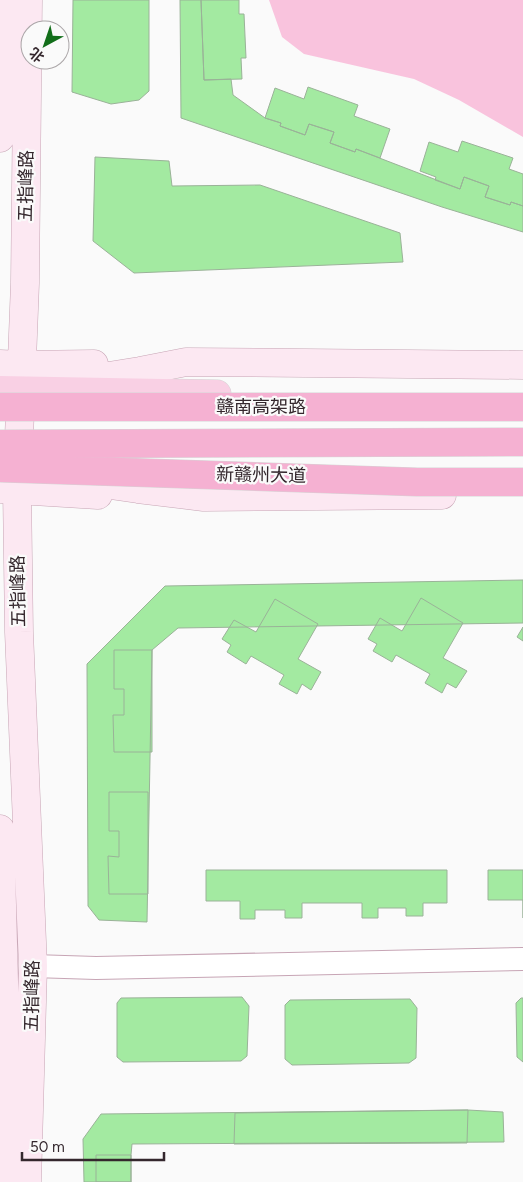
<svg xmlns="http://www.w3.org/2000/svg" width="523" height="1182" font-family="Figtree,'Noto Sans SC',sans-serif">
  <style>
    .green { fill: #f9c3dd }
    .building { fill: #a3eaa1; stroke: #9ab298 }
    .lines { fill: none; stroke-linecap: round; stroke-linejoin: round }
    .street-casing { stroke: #c7a5b5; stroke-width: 24 }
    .secondary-casing { stroke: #c7a5b5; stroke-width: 29 }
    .primary-casing { stroke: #d6d4d5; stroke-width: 29 }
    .street { stroke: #fff; stroke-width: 22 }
    .secondary { stroke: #fce8f2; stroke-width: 28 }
    .primary { stroke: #f9d0e4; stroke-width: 28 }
    .highway-bridge-casing { stroke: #d6d4d5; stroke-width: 29; stroke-linecap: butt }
    .highway-bridge { stroke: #f5b1d2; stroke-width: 28 }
    .labels { text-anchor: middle; stroke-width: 4.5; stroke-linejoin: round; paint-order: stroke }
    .street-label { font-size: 18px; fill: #34272d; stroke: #fafafa }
  </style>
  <rect width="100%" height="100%" fill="#fafafa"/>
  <!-- green -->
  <path class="green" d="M 269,0 L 523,0 L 523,137 L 459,100 L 414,79 L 304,54 L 282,37 Z"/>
  <!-- building -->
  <path class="building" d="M 73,0 L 149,0 L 149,91 L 139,100 L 111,104 L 72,92 Z
    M 180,0 L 201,0 L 204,80 L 231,79 L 233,95 L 265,118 L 281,123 L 280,126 L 305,135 L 309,124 L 334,132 L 330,143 L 355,152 L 356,149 L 460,189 L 464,177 L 489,186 L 485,197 L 510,205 L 511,202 L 523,206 L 523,232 L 442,207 L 181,118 Z
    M 201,0 L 239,0 L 239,14 L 244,14 L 246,58 L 241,58 L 242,79 L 204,80 Z
    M 308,87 L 358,105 L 354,116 L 390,129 L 380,158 L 356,149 L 355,152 L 330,143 L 334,132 L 309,124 L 305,135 L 280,126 L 281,123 L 265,118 L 275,88 L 304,99 Z
    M 462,141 L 513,158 L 509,169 L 523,174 L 523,206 L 511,202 L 510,205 L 485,197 L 489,186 L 464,177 L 460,189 L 435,180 L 436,177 L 420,171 L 429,142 L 458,152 Z
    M 95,157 L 169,161 L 172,186 L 260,185 L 400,233 L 403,262 L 134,273 L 93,241 Z
    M 523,580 L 523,623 L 178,628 L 152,650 L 147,922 L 99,920 L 88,906 L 87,664 L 165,586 Z
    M 421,598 L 463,623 L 443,658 L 467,671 L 456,688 L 447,683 L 442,693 L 425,683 L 430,674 L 396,655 L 392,662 L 373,651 L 377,644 L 368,639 L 380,618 L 402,631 Z
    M 275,599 L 318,624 L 298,659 L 321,672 L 311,690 L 302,684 L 297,694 L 279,684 L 284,675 L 251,656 L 246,664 L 227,652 L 231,645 L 222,639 L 234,620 L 256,632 Z
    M 523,627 L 523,641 L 517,637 Z
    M 114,650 L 152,650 L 152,752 L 114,752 L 113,715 L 124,715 L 124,689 L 114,689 Z
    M 109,792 L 148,792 L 148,894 L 109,894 L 108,856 L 119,857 L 119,831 L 109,831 Z
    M 206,870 L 447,870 L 447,903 L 423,903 L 423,916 L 406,916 L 406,908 L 378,908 L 378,918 L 362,918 L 362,903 L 302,903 L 302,918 L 285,918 L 285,910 L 255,910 L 255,919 L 240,919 L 240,901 L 206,901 Z
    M 488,870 L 523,870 L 523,918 L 523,900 L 488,900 Z
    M 242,997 L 249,1006 L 247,1056 L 241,1061 L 123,1062 L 117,1057 L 117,1003 L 121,998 Z
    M 521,998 L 523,998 L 523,1062 L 517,1057 L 516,1003 Z
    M 410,999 L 417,1008 L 416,1058 L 409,1063 L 292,1065 L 285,1059 L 285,1005 L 290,1000 Z
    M 468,1110 L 467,1143 L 234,1144 L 235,1113 Z
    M 468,1110 L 503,1112 L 504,1142 L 132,1144 L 131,1155 L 131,1182 L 84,1182 L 83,1139 L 101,1114 Z
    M 96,1155 L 131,1155 L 131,1182 L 96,1182 Z"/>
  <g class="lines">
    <defs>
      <path id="street" d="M 33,966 L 96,968 L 523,959"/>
      <path id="secondary" d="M 0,138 L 3,0
        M 0,364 L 21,365 L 94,364
        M 59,384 L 140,371 L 186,362 L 523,365
        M 76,480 L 138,489 L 204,497 L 442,495
        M 0,489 L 98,495
        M 0,829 L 5,1020 L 1,1182
        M 27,1182 L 33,966 L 19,632 L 17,489 L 25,283 L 28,0"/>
      <path id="primary" d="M 0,390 L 217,394"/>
    </defs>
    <!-- street casing -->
    <use href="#street" class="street-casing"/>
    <!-- secondary casing -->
    <use href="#secondary" class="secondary-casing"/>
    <!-- primary casing -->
    <use href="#primary" class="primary-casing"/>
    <!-- street -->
    <use href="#street" class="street"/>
    <!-- secondary -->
    <use href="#secondary" class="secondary"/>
    <!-- primary -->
    <use href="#primary" class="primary"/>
    <defs>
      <path id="highway-bridge" d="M 0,407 L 523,407
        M 0,444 L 523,442
        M 0,468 L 417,482 L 523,482"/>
    </defs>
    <!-- highway-bridge casing -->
    <use href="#highway-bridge" class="highway-bridge-casing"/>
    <!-- highway-bridge -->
    <use href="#highway-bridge" class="highway-bridge"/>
  </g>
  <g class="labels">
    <!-- street labels -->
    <g class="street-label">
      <text transform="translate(26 186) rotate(-89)" y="6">五指峰路</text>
      <text x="261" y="413">赣南高架路</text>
      <text transform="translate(261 475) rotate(1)" y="6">新赣州大道</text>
      <text transform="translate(18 591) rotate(-91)" y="6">五指峰路</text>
      <text transform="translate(32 996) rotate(-89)" y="6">五指峰路</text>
    </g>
  </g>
  <!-- north arrow -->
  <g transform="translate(45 45) rotate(220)"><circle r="24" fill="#fafafa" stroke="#aba6a8"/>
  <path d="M0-4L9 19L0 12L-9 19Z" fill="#126e1a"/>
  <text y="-8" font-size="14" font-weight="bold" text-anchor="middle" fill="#34272d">北</text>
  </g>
  <!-- scale -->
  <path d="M22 1152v8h142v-8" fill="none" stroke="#34272d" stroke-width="2.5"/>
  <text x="30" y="1152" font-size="15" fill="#34272d" stroke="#fafafa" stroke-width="4" paint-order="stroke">50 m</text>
</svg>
